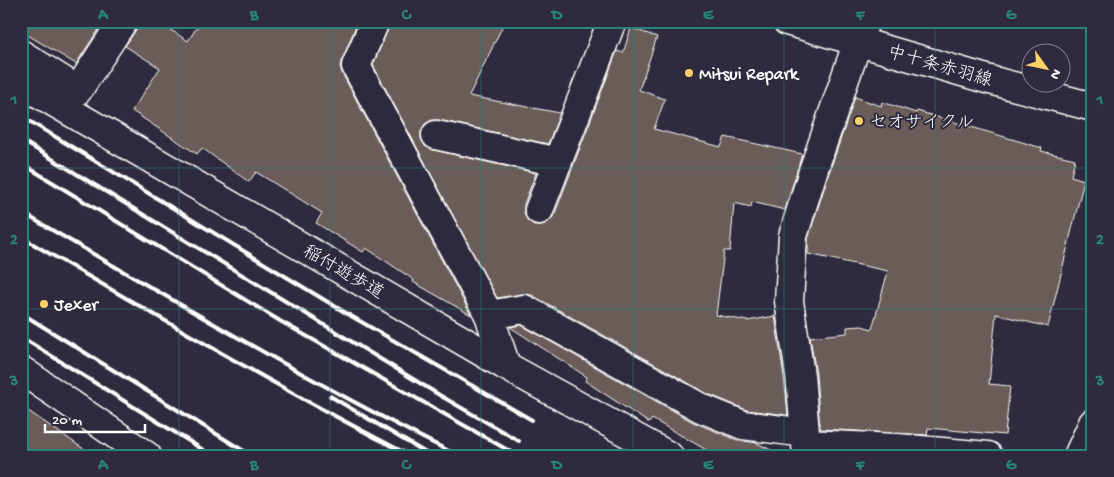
<svg xmlns="http://www.w3.org/2000/svg" width="1114" height="477" font-family="'Gochi Hand','Klee One',sans-serif">
  <style>
    .building { fill: #6a5b58; stroke: #fff }
    .lines { fill: none; stroke-linecap: round; stroke-linejoin: round }
    .pedestrian-casing { stroke: #fff; stroke-width: 31 }
    .minor-casing { stroke: #fff; stroke-width: 31 }
    .secondary-casing { stroke: #fff; stroke-width: 31 }
    .pedestrian { stroke: #2f2a3d; stroke-width: 28 }
    .minor { stroke: #2f2a3d; stroke-width: 28 }
    .secondary { stroke: #2f2a3d; stroke-width: 28 }
    .rail { stroke: #fff; stroke-width: 4 }
    .grid { fill: none; stroke: #27847c; stroke-width: 1; stroke-opacity: 0.55 }
    .poi-dot { fill: #ffd166; stroke: #2f2a3d; stroke-width: 2 }
    .labels { text-anchor: middle; stroke-width: 4; stroke-linejoin: round; paint-order: stroke }
    .street-label { font-size: 18px; fill: #fff; stroke: #2f2a3d }
    .poi-label { font-size: 18px; fill: #fff; stroke: #2f2a3d; text-anchor: start }
    .neatline { fill: none; stroke: #27847c; stroke-width: 2 }
    .grid-label { font-size: 16px; text-anchor: middle; font-weight: bold; fill: #27847c }
  </style>
  <rect width="100%" height="100%" fill="#2f2a3d"/>
  <filter id="ink" filterUnits="userSpaceOnUse"><feTurbulence type="fractalNoise" baseFrequency=".02" numOctaves="2"/><feDisplacementMap in="SourceGraphic" scale="10" xChannelSelector="R" yChannelSelector="G"/><feConvolveMatrix kernelMatrix="1 2 1 2 8 2 1 2 1" color-interpolation-filters="sRGB"/></filter>
  <g filter="url(#ink)">
    <!-- building -->
    <path class="building" d="M 21,21 L 104,21 L 76,64 L 21,31 Z
      M 139,21 L 157,21 L 188,41 L 201,21 L 358,21 L 342,60 L 340,66 L 342,73 L 471,315 L 413,282 L 414,280 L 366,248 L 363,252 L 316,223 L 322,213 L 256,172 L 249,182 L 202,148 L 197,154 L 132,111 L 160,68 L 125,46 L 136,30 Z
      M 390,21 L 505,21 L 469,96 L 560,113 L 548,144 L 439,120 L 432,120 L 425,124 L 421,131 L 421,139 L 425,146 L 433,150 L 536,173 L 524,204 L 524,212 L 527,220 L 534,225 L 542,225 L 548,222 L 554,216 L 617,51 L 623,53 L 631,28 L 657,37 L 639,90 L 665,99 L 654,129 L 721,147 L 725,137 L 802,154 L 785,210 L 752,202 L 751,207 L 734,203 L 730,251 L 724,251 L 716,315 L 747,321 L 775,316 L 784,377 L 788,415 L 747,410 L 708,394 L 532,295 L 521,294 L 497,298 L 373,65 L 389,27 Z
      M 855,97 L 881,106 L 882,102 L 916,113 L 917,111 L 1042,148 L 1041,151 L 1075,159 L 1071,176 L 1084,180 L 1048,327 L 996,314 L 989,384 L 1010,386 L 1005,435 L 928,428 L 927,435 L 820,429 L 816,374 L 810,337 L 847,333 L 847,327 L 862,326 L 872,329 L 888,271 L 808,254 L 808,239 L 829,173 Z
      M 521,325 L 693,422 L 737,440 L 757,443 L 783,456 L 717,456 L 652,419 L 649,423 L 585,381 L 587,377 L 510,327 Z
      M 21,406 L 94,456 L 21,456 Z"/>
    <g class="lines">
      <defs>
        <path id="pedestrian" d="M 21,83 L 506,366 L 669,456"/>
        <path id="minor" d="M 375,21 L 356,66 L 489,315 L 506,366
          M 21,54 L 78,90 L 123,21
          M 436,135 L 558,162
          M 539,210 L 612,21
          M 489,315 L 524,309 L 701,408 L 743,425 L 805,433
          M 21,370 L 147,456
          M 806,444 L 897,448 L 988,456
          M 807,456 L 800,375 L 789,301 L 793,236 L 814,168 L 865,21"/>
        <path id="secondary" d="M 787,21 L 990,80 L 1093,107
          M 1078,456 L 1093,423"/>
      </defs>
      <!-- pedestrian casing -->
      <use href="#pedestrian" class="pedestrian-casing"/>
      <!-- minor casing -->
      <use href="#minor" class="minor-casing"/>
      <!-- secondary casing -->
      <use href="#secondary" class="secondary-casing"/>
      <!-- pedestrian -->
      <use href="#pedestrian" class="pedestrian"/>
      <!-- minor -->
      <use href="#minor" class="minor"/>
      <!-- secondary -->
      <use href="#secondary" class="secondary"/>
      <!-- rail -->
      <path class="rail" d="M 21,116 L 351,316 L 532,420
        M 21,140 L 441,396 L 519,441
        M 21,163 L 280,321 L 513,453
        M 21,212 C 166,296 309,382 459,456
        M 21,237 C 150,312 278,388 411,456
        M 21,313 L 252,456
        M 21,337 L 213,456
        M 330,396 L 431,456"/>
    </g>
  </g>
  <!-- grid -->
  <path class="grid" d="M 179,21 L 179,456M 330,21 L 330,456M 481,21 L 481,456M 633,21 L 633,456M 784,21 L 784,456M 935,21 L 935,456M 21,168 L 1093,168M 21,309 L 1093,309"/>
  <!-- markers -->
  <g class="poi-dot">
    <circle cx="689" cy="73" r="5"/>
    <circle cx="859" cy="121" r="5"/>
    <circle cx="44" cy="304" r="5"/>
  </g>
  <g class="labels">
    <!-- street labels -->
    <g class="street-label">
      <text transform="translate(940 65) rotate(16)" y="6">中十条赤羽線</text>
      <text transform="translate(344 271) rotate(30)" y="6">稲付遊歩道</text>
    </g>
    <!-- poi labels -->
    <g class="poi-label">
      <text x="699" y="79">Mitsui Repark</text>
      <text x="869" y="127">セオサイクル</text>
      <text x="54" y="310">Jexer</text>
    </g>
  </g>
  <!-- margin -->
  <rect width="1114" height="477" fill="none" stroke="#2f2a3d" stroke-width="55"/>
  <!-- north arrow -->
  <g transform="translate(1046 68) rotate(123)"><circle r="24" fill="#2f2a3d" stroke="#827f8b"/>
  <path d="M0-4L9 19L0 12L-9 19Z" fill="#ffd166"/>
  <text y="-8" font-size="14" font-weight="bold" text-anchor="middle" fill="#ffffff">N</text>
  </g>
  <!-- scale -->
  <path d="M45 424v8h100v-8" fill="none" stroke="#ffffff" stroke-width="2.5"/>
  <text x="52" y="424" font-size="15" fill="#ffffff" stroke="#2f2a3d" stroke-width="4" paint-order="stroke">20 m</text>
  <rect x="28" y="28" width="1058" height="422" class="neatline"/>
  <g class="grid-label">
    <text x="103" y="19">A</text>
    <text x="254" y="19">B</text>
    <text x="406" y="19">C</text>
    <text x="557" y="19">D</text>
    <text x="708" y="19">E</text>
    <text x="860" y="19">F</text>
    <text x="1011" y="19">G</text>
    <text x="14" y="104">1</text>
    <text x="1100" y="104">1</text>
    <text x="14" y="244">2</text>
    <text x="1100" y="244">2</text>
    <text x="14" y="385">3</text>
    <text x="1100" y="385">3</text>
    <text x="103" y="469">A</text>
    <text x="254" y="469">B</text>
    <text x="406" y="469">C</text>
    <text x="557" y="469">D</text>
    <text x="708" y="469">E</text>
    <text x="860" y="469">F</text>
    <text x="1011" y="469">G</text>
  </g>
</svg>
